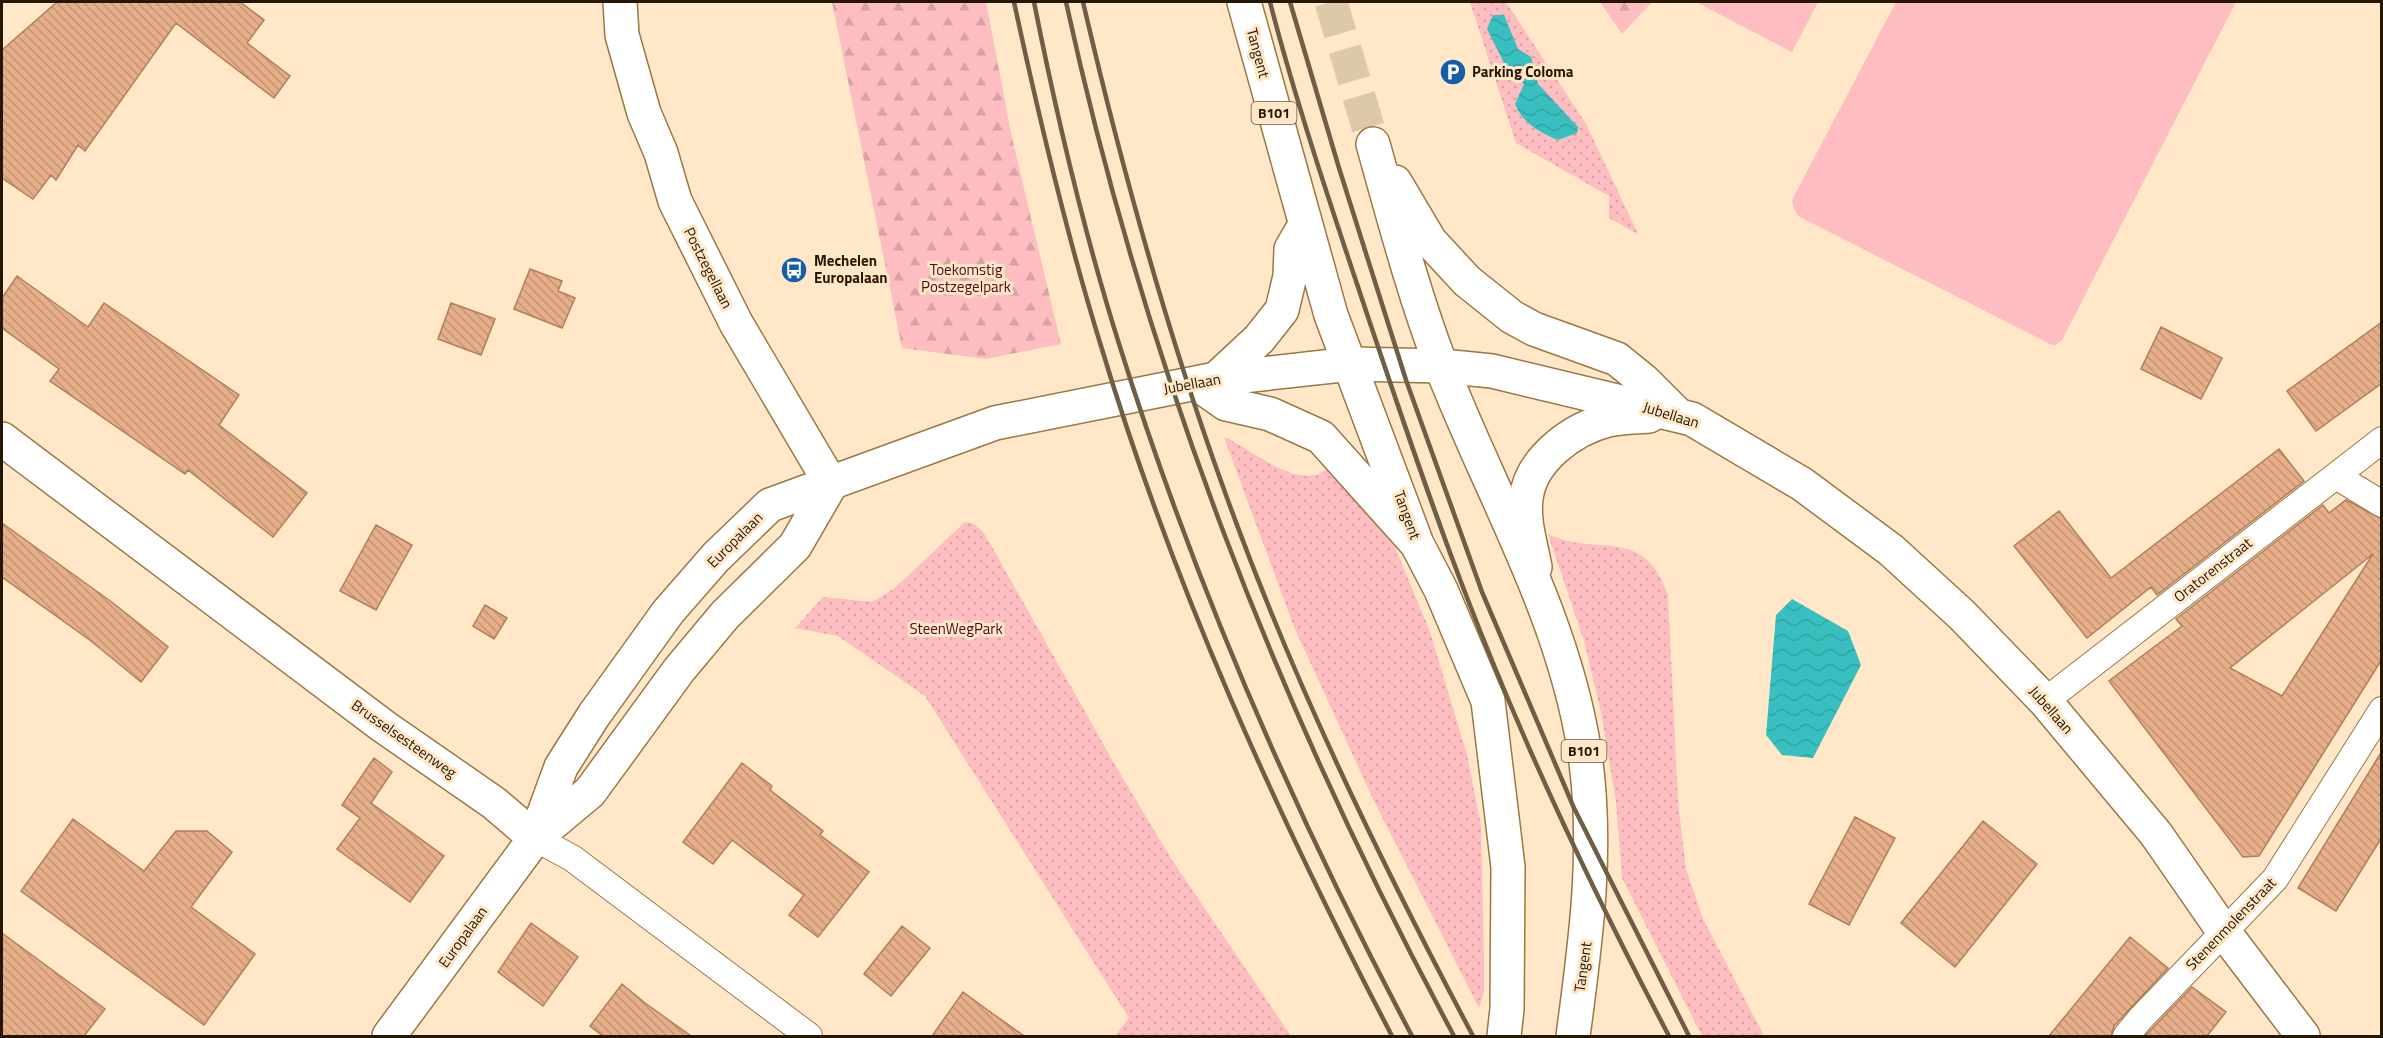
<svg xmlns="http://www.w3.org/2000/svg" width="2383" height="1038" font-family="'Titillium Web',sans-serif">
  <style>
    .grass { fill: url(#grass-dots) }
    .forest { fill: url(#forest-firs) }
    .pitch { fill: #fdbdc1 }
    .water { fill: url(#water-waves) }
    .building { fill: url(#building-back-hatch); stroke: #b27e5a; stroke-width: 1.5; fill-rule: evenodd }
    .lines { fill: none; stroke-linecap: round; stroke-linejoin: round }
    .highway-tunnel { stroke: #dec8aa; stroke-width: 33; stroke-dasharray: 33 16; stroke-linecap: butt }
    .street-casing { stroke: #9b7744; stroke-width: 28 }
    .secondary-casing { stroke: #9b7744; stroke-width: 36 }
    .highway-casing { stroke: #9b7744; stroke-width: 36 }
    .street { stroke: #fff; stroke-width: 26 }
    .secondary { stroke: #fff; stroke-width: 33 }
    .highway { stroke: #fff; stroke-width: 33 }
    .rail { stroke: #6f5d45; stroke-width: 4.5 }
    .labels { text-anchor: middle; stroke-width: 6; stroke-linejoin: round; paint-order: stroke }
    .shield { fill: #ffe7c7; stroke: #66553e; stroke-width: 1.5 }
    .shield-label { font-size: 14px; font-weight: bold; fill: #251703 }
    .street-label { font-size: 15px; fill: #251703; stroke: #ffe7c7 }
    .poi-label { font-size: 15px; font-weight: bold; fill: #251703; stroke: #ffe7c7; text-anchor: start }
    .park-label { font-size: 15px; fill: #510919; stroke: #ffe7c7 }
  </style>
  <defs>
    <pattern id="grass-dots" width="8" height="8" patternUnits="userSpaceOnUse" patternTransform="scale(1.5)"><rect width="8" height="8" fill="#fdbdc1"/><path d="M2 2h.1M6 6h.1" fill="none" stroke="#d9a2a4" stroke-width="1.8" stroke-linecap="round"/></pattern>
    <pattern id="forest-firs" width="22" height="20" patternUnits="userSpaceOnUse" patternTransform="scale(1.5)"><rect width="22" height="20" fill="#fdbdc1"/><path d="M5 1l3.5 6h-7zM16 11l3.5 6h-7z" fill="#d9a2a4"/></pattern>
    <pattern id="water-waves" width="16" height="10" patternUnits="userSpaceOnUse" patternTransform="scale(1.5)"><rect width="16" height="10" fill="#39bfc0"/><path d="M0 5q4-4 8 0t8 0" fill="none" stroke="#32a3a3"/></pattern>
    <pattern id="building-back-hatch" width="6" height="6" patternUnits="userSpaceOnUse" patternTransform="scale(1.5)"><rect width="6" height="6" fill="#e6ae89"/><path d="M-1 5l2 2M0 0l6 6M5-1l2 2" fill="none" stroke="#c59575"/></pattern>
  </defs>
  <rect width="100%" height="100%" fill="#ffe7c7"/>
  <!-- grass -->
  <path class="grass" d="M 1470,2 L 1506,2 L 1586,124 L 1638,234 L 1609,218 L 1609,196 L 1516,143 Z
    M 1224,437 C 1254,449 1301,497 1332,465 L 1358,492 L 1395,547 L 1430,632 L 1467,755 L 1481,826 L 1484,958 L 1484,991 L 1479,1008 L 1373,799 L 1294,627 Z
    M 965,522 C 977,523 982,530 988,540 L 1119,772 L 1172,860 L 1291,1036 L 1115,1036 L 1129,1018 L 925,696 L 838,636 L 795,628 L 823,597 L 872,602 L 895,588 Z
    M 1548,534 C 1597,558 1644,524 1668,595 L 1678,802 L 1686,869 L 1703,919 L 1764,1036 L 1702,1036 L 1622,878 L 1616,802 L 1601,712 L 1584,641 Z"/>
  <!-- forest -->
  <path class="forest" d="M 832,2 L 986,2 L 1012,138 L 1061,344 L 986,359 L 902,348 Z
    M 1600,2 L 1652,2 L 1622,34 Z"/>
  <!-- pitch -->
  <path class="pitch" d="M 1696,2 L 1818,2 L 1792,52 Z
    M 1896,2 L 2236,2 L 2062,340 L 2054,346 L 1798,216 L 1793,207 L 1792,200 Z"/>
  <!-- water -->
  <path class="water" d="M 1493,15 L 1504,15 L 1518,49 L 1531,57 L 1538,84 L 1578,127 L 1577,133 L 1558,140 C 1541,133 1522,123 1515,104 L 1524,84 L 1504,63 L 1487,29 Z
    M 1792,599 L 1848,631 L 1861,665 L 1813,758 L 1782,755 L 1766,735 L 1776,615 Z"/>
  <!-- building -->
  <path class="building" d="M 57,2 L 240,2 L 264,20 L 247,43 L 290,76 L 274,98 L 176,23 L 85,151 L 78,145 L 56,180 L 51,175 L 33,199 L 2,178 L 2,50 Z
    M 530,269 L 562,281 L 558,291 L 575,298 L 562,328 L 514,309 Z
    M 17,276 L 88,327 L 104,303 L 239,395 L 219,425 L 307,493 L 273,537 L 188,470 L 185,474 L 50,381 L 59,369 L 2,328 L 2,298 Z
    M 451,303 L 495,319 L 481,355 L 438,339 Z
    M 2382,322 L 2382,383 L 2316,431 L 2287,391 Z
    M 2161,327 L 2222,358 L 2201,399 L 2141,369 Z
    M 2279,449 L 2304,481 L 2157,595 L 2151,587 L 2087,638 L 2014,546 L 2059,511 L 2111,578 Z
    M 2346,500 L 2382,519 L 2382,659 L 2259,856 L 2243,857 L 2109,681 L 2182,626 L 2176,619 L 2323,505 L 2329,513 ZM 2373,554 L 2282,696 L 2230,668 Z
    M 2,523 L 113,603 L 168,647 L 141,682 L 91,641 L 2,577 Z
    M 376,525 L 412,545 L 376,610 L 340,591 Z
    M 485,605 L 507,618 L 494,639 L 473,626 Z
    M 2382,751 L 2382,837 L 2336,911 L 2298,888 Z
    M 374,758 L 392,772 L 371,803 L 444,856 L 410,902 L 337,849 L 360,818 L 342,805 Z
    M 742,763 L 772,786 L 770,790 L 823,831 L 820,835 L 869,872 L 818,937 L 789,915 L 804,895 L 732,840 L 713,864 L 683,842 Z
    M 1855,817 L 1895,838 L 1849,925 L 1809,904 Z
    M 73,819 L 144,871 L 176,831 L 207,831 L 232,852 L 191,907 L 255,954 L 204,1025 L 21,891 Z
    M 1983,821 L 2037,864 L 1955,967 L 1901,923 Z
    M 531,923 L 578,957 L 543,1006 L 498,972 Z
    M 902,926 L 930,948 L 891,996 L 864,974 Z
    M 2,933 L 105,1009 L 84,1036 L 2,1036 Z
    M 2130,937 L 2168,968 L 2114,1026 L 2111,1036 L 2049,1036 Z
    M 622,984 L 645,1003 L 691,1036 L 603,1036 L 590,1026 Z
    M 2192,987 L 2226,1012 L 2207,1036 L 2145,1036 Z
    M 963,992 L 989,1011 L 1024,1036 L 932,1036 Z"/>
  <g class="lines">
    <!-- highway-tunnel -->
    <path class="highway-tunnel" d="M 1331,2 L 1373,144"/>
    <defs>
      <path id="street" d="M 2336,476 L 2382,504
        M 2045,701 L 2382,440
        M 535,838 L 572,858 L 809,1036
        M 2126,1036 L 2141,1018 L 2275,879 L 2382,710"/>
      <path id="secondary" d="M 620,2 L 622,35 L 644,113 L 661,153 L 675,201 L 736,323 L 831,484
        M 1216,379 L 1259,339 L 1282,310 L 1290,276 L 1291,249 L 1305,225
        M 1196,383 L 1226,404 L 1270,414 L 1321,437 L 1416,543
        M 2,439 L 383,726 L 494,803 L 535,838
        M 1535,567 C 1531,545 1523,521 1526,499 C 1530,460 1572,429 1608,420 C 1620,417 1636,417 1649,416
        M 535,838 L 561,767 L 594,715 L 668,612 L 716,557 L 770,505 L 995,423 L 1216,379 L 1351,364 L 1442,366 L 1492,371 L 1692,419 L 1802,484 L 1891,550 L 1962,615 L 2045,701 L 2156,834 L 2224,932 L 2303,1036
        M 389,1036 L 535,838 L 590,792 L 679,670 L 725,615 L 795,546 L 831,484"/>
      <path id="highway" d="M 1244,2 L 1331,315 L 1417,544 L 1441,590 L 1488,701 L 1508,867 L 1507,1009 L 1504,1036
        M 1373,144 C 1394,219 1414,295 1442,368 C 1491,494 1562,612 1584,748 C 1599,845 1586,940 1573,1036
        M 1395,182 L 1430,241 L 1467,281 L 1512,317 L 1534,329 L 1617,359 L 1644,381 L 1678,415"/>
    </defs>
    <!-- street casing -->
    <use href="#street" class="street-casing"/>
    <!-- secondary casing -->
    <use href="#secondary" class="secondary-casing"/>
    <!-- highway casing -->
    <use href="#highway" class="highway-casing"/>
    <!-- street -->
    <use href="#street" class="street"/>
    <!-- secondary -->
    <use href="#secondary" class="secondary"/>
    <!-- highway -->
    <use href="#highway" class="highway"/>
    <!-- rail -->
    <path class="rail" d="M 1014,2 C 1039,118 1066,233 1101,346 C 1173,586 1277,815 1392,1036
      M 1034,2 C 1057,118 1084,233 1120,347 C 1195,586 1295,815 1412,1036
      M 1066,2 C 1146,368 1277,706 1454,1036
      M 1083,2 C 1121,165 1165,326 1222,484 C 1290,675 1378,857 1473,1036
      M 1270,2 C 1297,106 1332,209 1366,311 C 1398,406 1430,502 1466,595 C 1524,746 1594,894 1669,1036
      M 1290,2 L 1339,168 L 1406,380 L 1482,592 L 1574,808 L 1689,1036"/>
  </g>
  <!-- icons -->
  <defs>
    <symbol id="parking-disc" viewBox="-11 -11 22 22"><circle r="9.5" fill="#155cab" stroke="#ffe7c7"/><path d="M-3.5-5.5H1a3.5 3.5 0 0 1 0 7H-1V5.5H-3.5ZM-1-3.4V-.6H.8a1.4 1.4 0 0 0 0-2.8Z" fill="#fff"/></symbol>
    <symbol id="bus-disc" viewBox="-11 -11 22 22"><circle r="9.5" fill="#155cab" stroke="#ffe7c7"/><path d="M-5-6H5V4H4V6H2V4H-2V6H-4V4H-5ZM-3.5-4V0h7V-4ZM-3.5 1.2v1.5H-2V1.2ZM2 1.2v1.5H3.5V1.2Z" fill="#fff"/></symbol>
  </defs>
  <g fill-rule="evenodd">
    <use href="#parking-disc" x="1438" y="57" width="30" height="30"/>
    <use href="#bus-disc" x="779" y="255" width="30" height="30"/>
  </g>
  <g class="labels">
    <!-- shield labels -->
    <g class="shield">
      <rect x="1251.5" y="102" width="45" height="22" rx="4.5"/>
      <rect x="1561.5" y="740" width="45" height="22" rx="4.5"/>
    </g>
    <g class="shield-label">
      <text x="1274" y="118">B101</text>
      <text x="1584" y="756">B101</text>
    </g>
    <!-- street labels -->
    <g class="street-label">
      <text transform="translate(1258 53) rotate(75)" y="5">Tangent</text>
      <text transform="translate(708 268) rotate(63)" y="5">Postzegellaan</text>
      <text transform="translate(1192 384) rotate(-10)" y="5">Jubellaan</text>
      <text transform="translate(1671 415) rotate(17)" y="5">Jubellaan</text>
      <text transform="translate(1407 515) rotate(70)" y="5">Tangent</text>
      <text transform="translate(735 540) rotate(-45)" y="5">Europalaan</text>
      <text transform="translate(2213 570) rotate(-38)" y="5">Oratorenstraat</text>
      <text transform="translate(2051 710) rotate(49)" y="5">Jubellaan</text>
      <text transform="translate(404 739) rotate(35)" y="5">Brusselsesteenweg</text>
      <text transform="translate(2231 924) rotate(-46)" y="5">Stenenmolenstraat</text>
      <text transform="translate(463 937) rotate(-54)" y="5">Europalaan</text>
      <text transform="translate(1583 967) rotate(-82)" y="5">Tangent</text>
    </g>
    <!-- poi labels -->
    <g class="poi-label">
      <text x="1472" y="77">Parking Coloma</text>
      <text x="814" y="266">Mechelen<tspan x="814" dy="17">Europalaan</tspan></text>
    </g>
    <!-- park labels -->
    <g class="park-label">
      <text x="966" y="275">Toekomstig<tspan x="966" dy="17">Postzegelpark</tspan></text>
      <text x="956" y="634">SteenWegPark</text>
    </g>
  </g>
  <!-- border -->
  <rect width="2383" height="1038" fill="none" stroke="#251703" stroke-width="6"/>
</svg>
